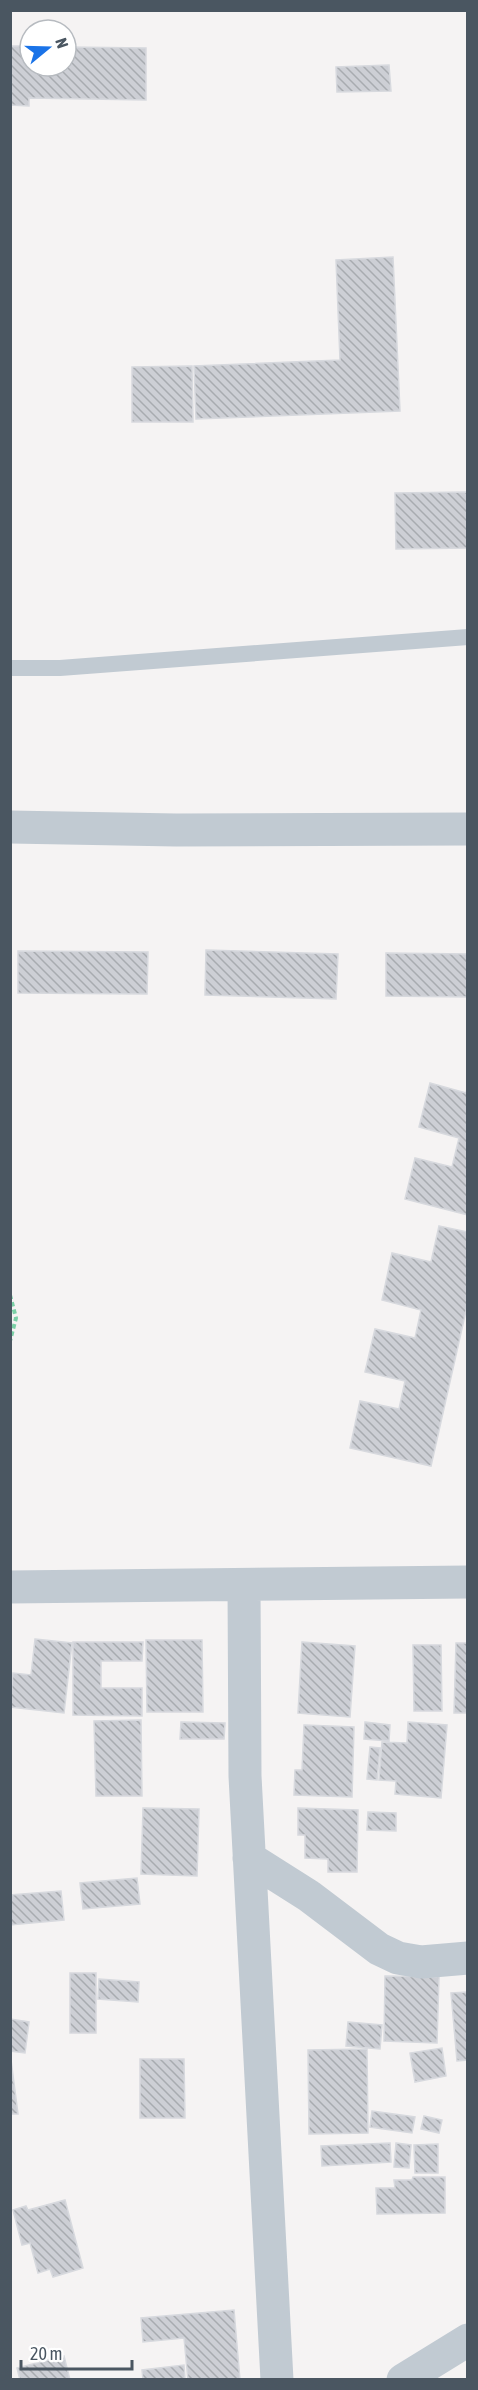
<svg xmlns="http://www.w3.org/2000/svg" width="478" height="2390" font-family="'Asap Condensed',sans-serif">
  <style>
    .building { fill: url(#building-back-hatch); stroke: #d7d9de; stroke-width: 1.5 }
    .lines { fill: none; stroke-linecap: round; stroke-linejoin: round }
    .path { stroke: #7ad0a6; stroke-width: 4; stroke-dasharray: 4.5 3; stroke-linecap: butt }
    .service { stroke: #c1cad2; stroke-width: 16 }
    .minor { stroke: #c1cad2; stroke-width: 33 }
  </style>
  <defs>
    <pattern id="building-back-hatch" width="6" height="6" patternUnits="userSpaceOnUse" patternTransform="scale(1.5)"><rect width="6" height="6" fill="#cdcfd5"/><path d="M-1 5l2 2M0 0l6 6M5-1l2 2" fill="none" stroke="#a8abb0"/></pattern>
  </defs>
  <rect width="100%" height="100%" fill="#f5f3f3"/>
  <!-- building -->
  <path class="building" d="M 10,46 L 30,46 L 30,66 L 66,66 L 66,47 L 146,48 L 146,100 L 29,98 L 29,106 L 10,105 Z
    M 389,65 L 391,91 L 337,92 L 336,67 Z
    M 393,257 L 400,411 L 196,419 L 194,366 L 340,360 L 336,260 Z
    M 192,366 L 193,422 L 132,422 L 132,367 Z
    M 468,492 L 468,548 L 396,549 L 395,493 Z
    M 206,950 L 338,954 L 336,999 L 205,995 Z
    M 18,951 L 148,952 L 147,994 L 18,993 Z
    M 386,953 L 468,954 L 468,997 L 386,996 Z
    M 430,1083 L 466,1093 L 468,1085 L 468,1215 L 405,1199 L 415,1158 L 452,1167 L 459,1138 L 419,1127 Z
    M 439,1226 L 468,1232 L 468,1302 L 431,1466 L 350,1448 L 360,1401 L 399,1409 L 405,1381 L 365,1372 L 375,1329 L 415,1338 L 421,1310 L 382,1300 L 392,1253 L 431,1262 Z
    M 35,1639 L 72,1643 L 64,1713 L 10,1707 L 13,1673 L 31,1675 Z
    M 146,1640 L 202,1640 L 203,1712 L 147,1712 Z
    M 73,1642 L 143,1642 L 142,1661 L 101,1661 L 101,1688 L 142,1688 L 142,1716 L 73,1715 Z
    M 302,1642 L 355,1646 L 350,1717 L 298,1713 Z
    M 456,1643 L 468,1643 L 468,1713 L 454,1713 Z
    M 413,1645 L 441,1645 L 442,1711 L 414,1711 Z
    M 141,1720 L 142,1796 L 96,1796 L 94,1721 Z
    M 181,1722 L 225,1723 L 224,1739 L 180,1739 Z
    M 365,1722 L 390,1725 L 389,1741 L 364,1739 Z
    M 408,1722 L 447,1725 L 441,1798 L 395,1794 L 396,1781 L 379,1780 L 382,1742 L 407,1743 Z
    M 304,1725 L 354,1727 L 352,1797 L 294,1795 L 295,1770 L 302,1770 Z
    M 370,1747 L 380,1748 L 377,1780 L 367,1779 Z
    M 143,1808 L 199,1809 L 197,1876 L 141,1874 Z
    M 298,1808 L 358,1810 L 357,1872 L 328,1872 L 328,1859 L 305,1858 L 305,1835 L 298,1835 Z
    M 368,1812 L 396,1813 L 396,1831 L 367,1830 Z
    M 137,1878 L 140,1904 L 83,1909 L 80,1883 Z
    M 61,1891 L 64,1920 L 10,1925 L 10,1895 Z
    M 70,1973 L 96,1973 L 96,2033 L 70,2033 Z
    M 385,1976 L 439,1977 L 437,2043 L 384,2041 Z
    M 99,1979 L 139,1982 L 138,2002 L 98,1999 Z
    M 468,1992 L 468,2060 L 457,2061 L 451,1993 Z
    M 10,2019 L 29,2022 L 25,2053 L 10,2051 Z
    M 348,2022 L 382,2025 L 380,2049 L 346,2046 Z
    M 442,2048 L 446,2076 L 415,2082 L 410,2053 Z
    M 367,2049 L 368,2133 L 309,2134 L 308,2050 Z
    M 10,2052 L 18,2114 L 10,2114 Z
    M 140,2059 L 184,2059 L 185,2118 L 140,2118 Z
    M 372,2111 L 415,2117 L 412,2133 L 370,2127 Z
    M 424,2116 L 442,2120 L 439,2133 L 421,2129 Z
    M 390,2143 L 391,2162 L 322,2166 L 321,2146 Z
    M 396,2143 L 411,2145 L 409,2168 L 394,2167 Z
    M 438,2144 L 438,2173 L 415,2173 L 414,2145 Z
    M 413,2177 L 445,2177 L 445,2213 L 377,2214 L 376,2188 L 395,2188 L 394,2180 L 412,2180 Z
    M 65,2200 L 83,2268 L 53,2277 L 50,2269 L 38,2273 L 30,2243 L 22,2245 L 13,2210 L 26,2206 L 28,2210 Z
    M 234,2310 L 240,2380 L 188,2380 L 184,2338 L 143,2342 L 141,2318 Z
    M 64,2356 L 70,2380 L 20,2380 L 17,2368 Z
    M 184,2365 L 185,2380 L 143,2380 L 142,2370 Z"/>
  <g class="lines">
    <!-- path -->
    <path class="path" d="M 10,1295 L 16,1318 L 10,1341"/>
    <!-- service -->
    <path class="service" d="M 10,668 L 60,668 L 468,637"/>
    <!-- minor -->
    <path class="minor" d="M 10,827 L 176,830 L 468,829
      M 244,1586 L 245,1776 L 277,2380
      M 10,1587 L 468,1582
      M 249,1858 L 309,1896 L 379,1949 L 398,1958 L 421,1962 L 468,1958
      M 403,2380 L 468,2340"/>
  </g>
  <!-- border -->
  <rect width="478" height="2390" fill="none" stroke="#4a5661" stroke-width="24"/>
  <!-- north arrow -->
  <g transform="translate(48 48) rotate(71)"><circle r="28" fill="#ffffff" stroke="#b7bbc0" stroke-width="1.5"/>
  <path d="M0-4.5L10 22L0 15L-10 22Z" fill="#1a73e8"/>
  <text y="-9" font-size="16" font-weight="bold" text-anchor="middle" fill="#4a5661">N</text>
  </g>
  <!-- scale -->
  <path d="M21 2360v9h111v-9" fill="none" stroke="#4a5661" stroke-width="3"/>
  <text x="30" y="2360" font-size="18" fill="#4a5661" stroke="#ffffff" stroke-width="4.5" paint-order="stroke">20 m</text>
</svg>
